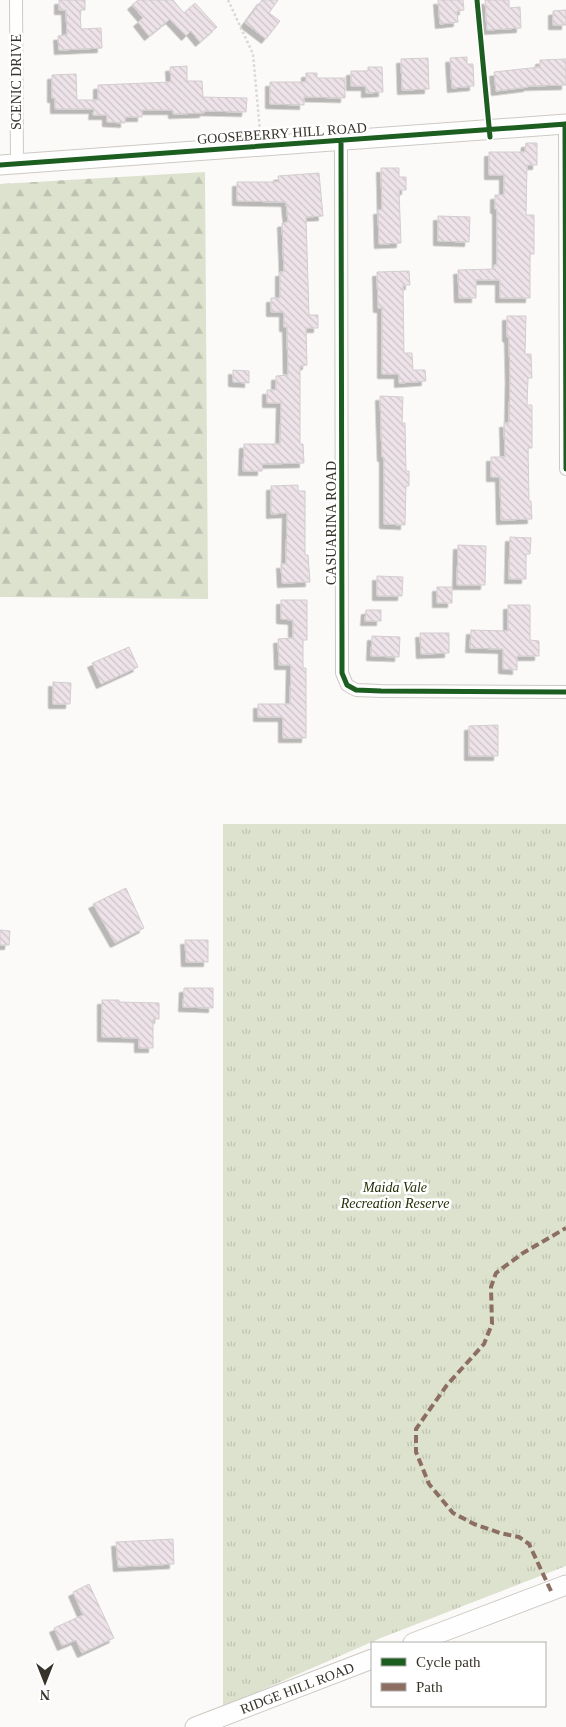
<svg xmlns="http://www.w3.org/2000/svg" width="566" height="1727" font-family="Georgia,serif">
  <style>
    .forest { fill: url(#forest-firs) }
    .park { fill: url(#park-tufts) }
    .building { fill: url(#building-back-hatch); stroke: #d2cdcf; filter: url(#shadow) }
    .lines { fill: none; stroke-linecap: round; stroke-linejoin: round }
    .street-casing { stroke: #cdcac4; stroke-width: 14 }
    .secondary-casing { stroke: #cdcac4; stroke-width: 21 }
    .path { stroke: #d9d8d7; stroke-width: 2.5; stroke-dasharray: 2.5 2.5; stroke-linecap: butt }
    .street { stroke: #fffefe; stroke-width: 12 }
    .secondary { stroke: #fffefe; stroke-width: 19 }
    .quiet { stroke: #8d6e63; stroke-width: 4; stroke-dasharray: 8 4; stroke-linecap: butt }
    .cycleway-casing { stroke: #fff; stroke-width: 8 }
    .cycleway { stroke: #1b5e20; stroke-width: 5 }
    .labels { text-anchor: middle; stroke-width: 5; stroke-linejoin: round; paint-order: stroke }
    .street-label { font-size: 14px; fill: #37332a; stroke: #fff }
    .park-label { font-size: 14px; font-style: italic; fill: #252f07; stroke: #fff }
  </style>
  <defs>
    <pattern id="forest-firs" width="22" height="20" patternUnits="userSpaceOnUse" patternTransform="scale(1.25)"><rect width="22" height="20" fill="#dde2cf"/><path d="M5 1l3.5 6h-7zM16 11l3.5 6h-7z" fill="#bec2b2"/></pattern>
    <pattern id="park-tufts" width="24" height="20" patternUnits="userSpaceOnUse" patternTransform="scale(1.25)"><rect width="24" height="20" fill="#dde2cf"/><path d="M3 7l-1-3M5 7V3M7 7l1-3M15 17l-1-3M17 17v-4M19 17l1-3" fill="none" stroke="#bec2b2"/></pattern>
    <pattern id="building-back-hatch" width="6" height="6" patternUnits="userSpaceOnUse" patternTransform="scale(1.25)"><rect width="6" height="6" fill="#ede3e8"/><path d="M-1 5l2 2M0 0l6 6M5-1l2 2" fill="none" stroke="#ccc3c7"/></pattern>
    <filter id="shadow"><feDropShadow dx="-4.5" dy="4.5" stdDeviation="0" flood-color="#0004"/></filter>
  </defs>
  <rect width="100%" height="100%" fill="#fcfaf8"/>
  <!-- forest -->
  <path class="forest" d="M 205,172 L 208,599 L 0,597 L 0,184 Z"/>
  <!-- park -->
  <path class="park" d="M 223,824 L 566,824 L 566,1566 L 381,1638 L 223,1707 Z"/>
  <!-- building -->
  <path class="building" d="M 59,0 L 85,0 L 85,10 L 80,10 L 81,29 L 101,28 L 102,48 L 59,50 L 58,36 L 67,35 L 66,10 L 59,10 Z
    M 138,0 L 173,0 L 184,13 L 195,3 L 217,27 L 200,42 L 191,31 L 186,36 L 170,19 L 149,36 L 138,22 L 143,18 L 132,5 Z
    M 262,0 L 278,0 L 269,13 L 280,21 L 266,39 L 245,23 Z
    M 438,0 L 463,0 L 464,10 L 457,11 L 458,22 L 440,24 Z
    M 485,0 L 509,0 L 509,8 L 520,7 L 521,28 L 487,30 Z
    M 566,10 L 566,25 L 553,25 L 553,11 Z
    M 467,57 L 467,64 L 473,64 L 474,86 L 452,88 L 450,58 Z
    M 428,58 L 429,89 L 402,90 L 401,59 Z
    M 566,59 L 566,85 L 528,86 L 528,87 L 496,91 L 494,72 L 540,67 L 540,60 Z
    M 187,66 L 187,81 L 202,81 L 203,97 L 247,98 L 246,112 L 204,111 L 204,113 L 173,114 L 173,110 L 142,110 L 142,117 L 125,117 L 125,123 L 107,122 L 107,115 L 93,115 L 94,109 L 55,109 L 55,98 L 52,98 L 52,75 L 76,74 L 77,100 L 98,100 L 98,85 L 171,82 L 170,67 Z
    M 368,67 L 382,67 L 383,92 L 366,93 L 366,86 L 351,86 L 351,71 L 368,71 Z
    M 306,73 L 317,73 L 317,78 L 345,78 L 345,98 L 304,97 L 304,105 L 270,104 L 270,82 L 306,82 Z
    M 526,143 L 537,143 L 537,165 L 527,165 L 526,215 L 534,215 L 534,254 L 530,254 L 530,298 L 500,298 L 500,280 L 476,280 L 476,298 L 459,298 L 458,270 L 494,269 L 494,265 L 497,265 L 497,209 L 495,209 L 495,195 L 504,195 L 504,175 L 489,175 L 489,152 L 525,152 Z
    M 381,168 L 399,168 L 399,177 L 406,177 L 406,190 L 399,190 L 401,243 L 379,244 L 378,210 L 382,210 Z
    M 319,173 L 323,216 L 306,217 L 309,315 L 318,315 L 318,328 L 306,328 L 307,365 L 300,366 L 300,444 L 303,444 L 304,463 L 262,464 L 262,471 L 243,471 L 244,444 L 280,444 L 281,403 L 267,403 L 267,390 L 276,390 L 276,376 L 288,375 L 287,327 L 284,327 L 284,312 L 271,312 L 271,298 L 280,298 L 280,272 L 284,272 L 282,223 L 288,222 L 286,202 L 237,201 L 237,182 L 279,182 L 278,176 Z
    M 438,216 L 470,217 L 469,242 L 438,241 Z
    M 409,271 L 410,285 L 403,285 L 404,353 L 412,353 L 413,370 L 425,370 L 426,381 L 399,383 L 399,374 L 382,374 L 382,308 L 378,308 L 377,272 Z
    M 507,316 L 526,316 L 525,354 L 531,354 L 532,378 L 528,378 L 527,405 L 532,405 L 532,448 L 528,448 L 529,501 L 531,501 L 532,519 L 501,520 L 500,477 L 491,477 L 491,457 L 505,457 L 504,423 L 509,423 L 510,378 L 509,338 L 507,337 Z
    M 233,370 L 249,371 L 249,383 L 233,382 Z
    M 380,396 L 403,397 L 402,423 L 405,423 L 406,471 L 409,471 L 409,486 L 406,486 L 405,525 L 384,524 L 384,457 L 382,457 Z
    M 298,485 L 298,491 L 305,491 L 305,555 L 308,555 L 310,582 L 282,583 L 281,564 L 286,564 L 287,513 L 271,514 L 271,486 Z
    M 510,537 L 531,538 L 530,554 L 526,554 L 526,579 L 509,579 Z
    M 458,545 L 486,546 L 485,585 L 457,585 Z
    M 377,576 L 403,577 L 402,596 L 377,596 Z
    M 437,587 L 452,587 L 452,603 L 437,603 Z
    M 281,600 L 307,600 L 307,640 L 303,640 L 303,668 L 306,668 L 306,738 L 283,738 L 283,717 L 258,717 L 258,704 L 290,704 L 291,665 L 279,665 L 278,639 L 293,638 L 293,620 L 281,619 Z
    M 508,605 L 530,605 L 530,640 L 539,641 L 539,656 L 517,656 L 517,670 L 503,669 L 503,649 L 470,648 L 471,630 L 508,631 Z
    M 366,610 L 381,610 L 381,621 L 365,621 Z
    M 420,633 L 449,633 L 449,653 L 421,654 Z
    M 372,636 L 400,637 L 399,657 L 371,656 Z
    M 129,647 L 138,667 L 101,684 L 92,663 Z
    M 53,682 L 71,683 L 70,704 L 53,704 Z
    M 498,725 L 498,756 L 469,756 L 469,726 Z
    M 126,888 L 144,928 L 115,943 L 93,904 Z
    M 0,930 L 10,931 L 9,945 L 0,945 Z
    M 185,940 L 208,940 L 208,962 L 186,962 Z
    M 184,988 L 213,988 L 213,1008 L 183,1007 Z
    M 102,1000 L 119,1000 L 119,1002 L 159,1003 L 159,1019 L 153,1019 L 153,1048 L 139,1048 L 139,1038 L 102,1037 Z
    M 173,1539 L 174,1564 L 118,1567 L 116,1542 Z
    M 89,1584 L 114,1638 L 82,1653 L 76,1640 L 62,1646 L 54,1628 L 83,1615 L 73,1592 Z"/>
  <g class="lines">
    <defs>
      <path id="street" d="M 16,0 L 17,163
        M 565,124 L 566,469
        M 341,140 L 342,654 L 342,673 L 347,685 L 356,690 L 381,691 L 566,692"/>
      <path id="secondary" d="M 0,165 L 566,124
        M 413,1643 L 566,1585
        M 195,1727 L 372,1659"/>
    </defs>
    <!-- street casing -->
    <use href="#street" class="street-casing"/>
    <!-- secondary casing -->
    <use href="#secondary" class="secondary-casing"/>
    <!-- path -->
    <path class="path" d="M 228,0 L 253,54 L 260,131"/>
    <!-- street -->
    <use href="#street" class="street"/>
    <!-- secondary -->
    <use href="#secondary" class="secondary"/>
    <!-- quiet -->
    <path class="quiet" d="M 551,1591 L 529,1544 L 519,1537 L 500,1533 L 474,1524 L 453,1513 L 429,1484 L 416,1452 L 416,1429 L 447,1385 L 484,1344 L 492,1324 L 491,1287 L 496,1273 L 523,1253 L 566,1228"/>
    <defs>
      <path id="cycleway" d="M 477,0 L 490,137
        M 565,124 L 566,469
        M 341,140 L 342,654 L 342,673 L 347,685 L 356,690 L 381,691 L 566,692
        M 0,165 L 566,124"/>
    </defs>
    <!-- cycleway casing -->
    <use href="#cycleway" class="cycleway-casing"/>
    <!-- cycleway -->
    <use href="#cycleway" class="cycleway"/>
  </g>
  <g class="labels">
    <!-- street labels -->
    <g class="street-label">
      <text transform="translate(16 82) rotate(-90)" y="5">SCENIC DRIVE</text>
      <text transform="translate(282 133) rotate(-4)" y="5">GOOSEBERRY HILL ROAD</text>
      <text transform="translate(331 523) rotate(-90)" y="5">CASUARINA ROAD</text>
      <text transform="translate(297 1688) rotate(-21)" y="5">RIDGE HILL ROAD</text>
    </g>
    <!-- park labels -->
    <g class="park-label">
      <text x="395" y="1192">Maida Vale<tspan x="395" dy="16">Recreation Reserve</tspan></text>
    </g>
  </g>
  <!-- legend -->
  <rect x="371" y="1642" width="175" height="65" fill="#ffffff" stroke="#afadaa"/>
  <rect x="381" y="1658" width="25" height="8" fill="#1b5e20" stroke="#afadaa"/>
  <text x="416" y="1667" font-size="15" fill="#37332a">Cycle path</text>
  <rect x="381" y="1683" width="25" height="8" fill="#8d6e63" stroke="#afadaa"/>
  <text x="416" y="1692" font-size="15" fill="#37332a">Path</text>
  <!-- north arrow -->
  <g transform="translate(45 1682) rotate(180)" stroke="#ffffff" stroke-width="4" paint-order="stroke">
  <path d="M0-4L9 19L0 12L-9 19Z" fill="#37332a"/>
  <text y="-8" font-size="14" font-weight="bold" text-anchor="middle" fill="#37332a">N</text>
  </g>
</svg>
